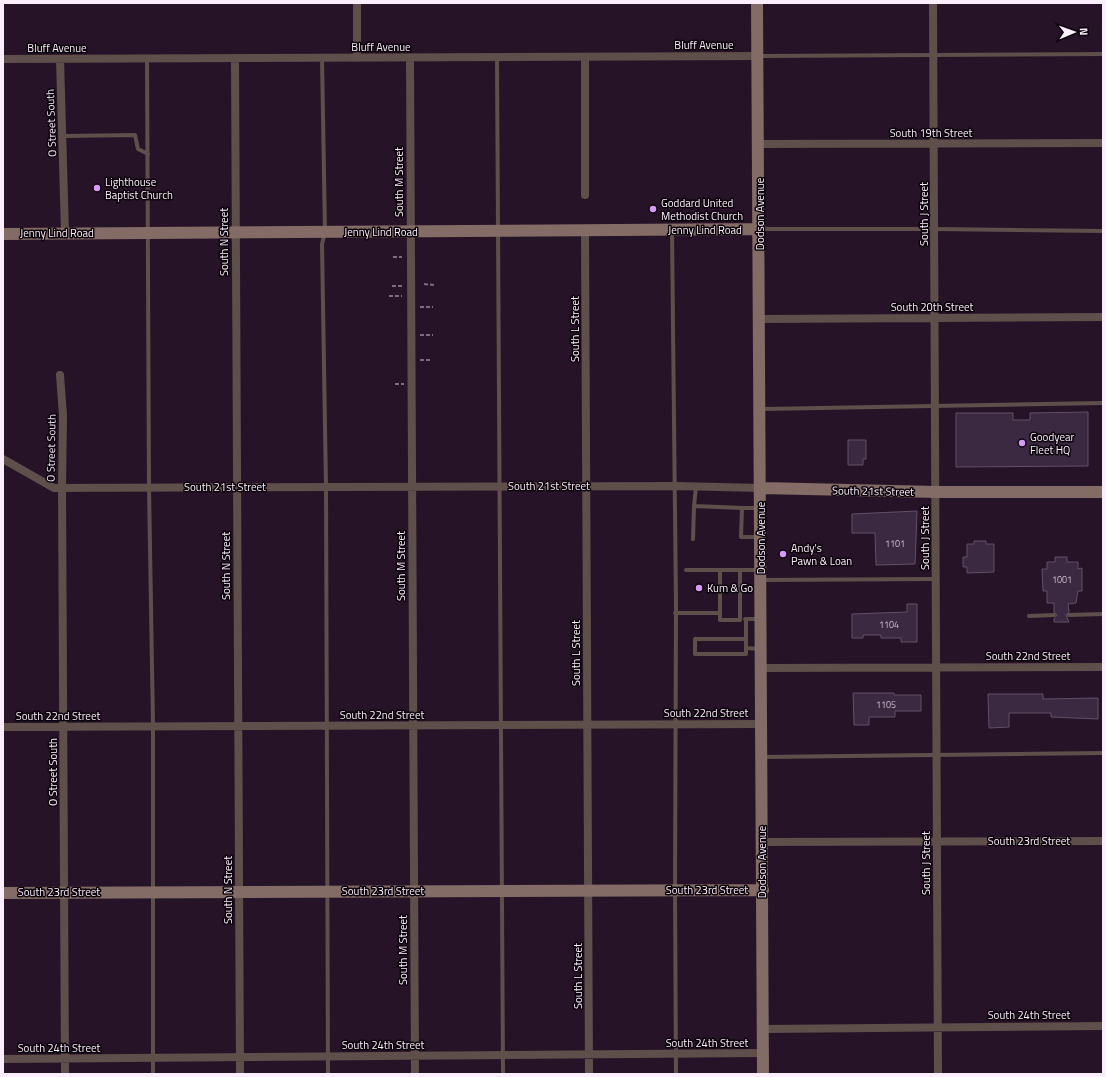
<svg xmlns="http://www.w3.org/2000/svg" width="1106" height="1077" font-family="'Titillium Web',sans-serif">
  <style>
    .building { fill: #3a2941; stroke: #62506a }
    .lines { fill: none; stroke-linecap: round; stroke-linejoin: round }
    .path { stroke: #7d6c7e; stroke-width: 2; stroke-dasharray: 4 2; stroke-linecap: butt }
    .lane { stroke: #5e4f4b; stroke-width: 4 }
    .street { stroke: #5e4f4b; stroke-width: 8 }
    .secondary { stroke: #836b66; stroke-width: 12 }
    .poi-dot { fill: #d89af8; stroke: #0b040b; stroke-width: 1.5 }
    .labels { text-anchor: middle; stroke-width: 3; stroke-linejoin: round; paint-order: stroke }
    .number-label { font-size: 9px; fill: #ccbdcd }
    .street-label { font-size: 11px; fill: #fceefc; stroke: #0b040b }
    .poi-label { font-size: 11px; fill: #fceefc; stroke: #0b040b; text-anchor: start }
  </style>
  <rect width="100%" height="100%" fill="#261327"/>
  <!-- building -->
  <path class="building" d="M 1088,412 L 1088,466 L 956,467 L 956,413 L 1013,413 L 1013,420 L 1030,420 L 1030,413 Z
    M 848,440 L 866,440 L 866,459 L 863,459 L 863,465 L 848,465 Z
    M 917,511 L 915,564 L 876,565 L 875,533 L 852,533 L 852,514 Z
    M 974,541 L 986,541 L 986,544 L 994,544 L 994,572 L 967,573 L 967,567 L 963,567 L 963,557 L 967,557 L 967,544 L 974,544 Z
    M 1055,557 L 1067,557 L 1067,562 L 1078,562 L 1078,569 L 1082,568 L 1082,591 L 1078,591 L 1076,603 L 1068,604 L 1069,612 L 1066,615 L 1069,622 L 1054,622 L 1054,619 L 1057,615 L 1054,612 L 1054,603 L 1047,603 L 1047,591 L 1043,591 L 1042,569 L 1047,569 L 1047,562 L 1055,562 Z
    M 907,604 L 917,604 L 917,642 L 901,642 L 901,638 L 881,638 L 881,635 L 863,635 L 863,638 L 852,638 L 852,614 L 907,612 Z
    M 853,693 L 894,693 L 894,695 L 921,695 L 921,711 L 895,711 L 895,717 L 869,717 L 869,725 L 854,725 Z
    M 988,694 L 1043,694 L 1043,699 L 1098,698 L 1098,719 L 1051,717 L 1051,713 L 1009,713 L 1009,727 L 989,728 Z"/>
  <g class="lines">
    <!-- path -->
    <path class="path" d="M 393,257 L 402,257
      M 424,284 L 434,285
      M 392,286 L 403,286
      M 389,296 L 402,296
      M 420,307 L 433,307
      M 420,335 L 433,335
      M 420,360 L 432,360
      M 395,384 L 404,384"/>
    <!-- lane -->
    <path class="lane" d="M 759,56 L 1103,54
      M 147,58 L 149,487 L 153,726 L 153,1074
      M 322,58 L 325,232 L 322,244 L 326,487 L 328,1074
      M 497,58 L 503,1074
      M 63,136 L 135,135 L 138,149 L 148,154
      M 762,229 L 934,229 L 1103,231
      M 672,231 L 676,606 L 675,890 L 676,1074
      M 761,409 L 1103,403
      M 694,506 L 696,487
      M 742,508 L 759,508
      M 693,539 L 694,506 L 742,508 L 741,537 L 759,537
      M 686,570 L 759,570
      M 720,570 L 720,620 L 740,620 L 740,570
      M 762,580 L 936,579
      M 675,613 L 720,613
      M 1069,615 L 1103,614
      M 1029,616 L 1054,615
      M 745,619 L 760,619
      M 746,619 L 746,639 L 695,639 L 695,654 L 746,654 L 746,639
      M 746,648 L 760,649
      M 763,757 L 1103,753"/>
    <!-- street -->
    <path class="street" d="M 357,3 L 357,58
      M 933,3 L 938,1074
      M 585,57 L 585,195
      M 235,58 L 240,1074
      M 410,58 L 415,1074
      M 3,59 L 758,56
      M 60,59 L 65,233
      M 759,144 L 1103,143
      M 585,231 L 589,1074
      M 760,319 L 1103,317
      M 60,375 L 63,415 L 62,488 L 65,1074
      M 3,459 L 54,488 L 676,486 L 761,488
      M 761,668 L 1103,667
      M 3,727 L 762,724
      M 762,842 L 1103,841
      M 763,1029 L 1103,1026
      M 3,1059 L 763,1053"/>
    <!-- secondary -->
    <path class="secondary" d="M 757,3 L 763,1074
      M 3,234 L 760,229
      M 761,488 L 936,492 L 1103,492
      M 3,893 L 763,890"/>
  </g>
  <!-- markers -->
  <g class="poi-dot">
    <circle cx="97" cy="188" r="4"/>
    <circle cx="653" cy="209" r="4"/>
    <circle cx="1022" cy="443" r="4"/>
    <circle cx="783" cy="554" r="4"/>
    <circle cx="699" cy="588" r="4"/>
  </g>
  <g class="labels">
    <!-- number labels -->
    <g class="number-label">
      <text x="895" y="547">1101</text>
      <text x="1062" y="583">1001</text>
      <text x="889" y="628">1104</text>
      <text x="886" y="708">1105</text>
    </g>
    <!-- street labels -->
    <g class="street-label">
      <text x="704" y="49">Bluff Avenue</text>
      <text x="381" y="51">Bluff Avenue</text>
      <text x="57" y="52">Bluff Avenue</text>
      <text transform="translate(51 123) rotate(-92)" y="4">O Street South</text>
      <text x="931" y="137">South 19th Street</text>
      <text transform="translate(399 182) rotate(-90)" y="4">South M Street</text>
      <text transform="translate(760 214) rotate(-90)" y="4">Dodson Avenue</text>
      <text transform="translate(924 214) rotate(-90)" y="4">South J Street</text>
      <text x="705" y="234">Jenny Lind Road</text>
      <text x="381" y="236">Jenny Lind Road</text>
      <text x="57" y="237">Jenny Lind Road</text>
      <text transform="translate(224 242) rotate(-90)" y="4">South N Street</text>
      <text x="932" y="311">South 20th Street</text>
      <text transform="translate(575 329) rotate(-90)" y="4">South L Street</text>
      <text transform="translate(51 448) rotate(-89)" y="4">O Street South</text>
      <text x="549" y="490">South 21st Street</text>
      <text x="225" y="491">South 21st Street</text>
      <text transform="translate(873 491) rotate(1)" y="4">South 21st Street</text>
      <text transform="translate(761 538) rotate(-90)" y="4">Dodson Avenue</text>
      <text transform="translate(925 538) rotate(-90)" y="4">South J Street</text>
      <text transform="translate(226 566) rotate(-90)" y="4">South N Street</text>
      <text transform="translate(401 566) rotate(-90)" y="4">South M Street</text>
      <text transform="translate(576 653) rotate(-90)" y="4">South L Street</text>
      <text x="1028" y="660">South 22nd Street</text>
      <text x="706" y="717">South 22nd Street</text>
      <text x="382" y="719">South 22nd Street</text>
      <text x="58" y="720">South 22nd Street</text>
      <text transform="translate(53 772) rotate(-90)" y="4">O Street South</text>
      <text x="1029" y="845">South 23rd Street</text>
      <text transform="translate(762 862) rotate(-90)" y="4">Dodson Avenue</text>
      <text transform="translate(926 863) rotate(-90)" y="4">South J Street</text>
      <text transform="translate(228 890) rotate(-90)" y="4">South N Street</text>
      <text x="707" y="894">South 23rd Street</text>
      <text x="383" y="895">South 23rd Street</text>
      <text x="59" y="896">South 23rd Street</text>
      <text transform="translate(403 950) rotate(-90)" y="4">South M Street</text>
      <text transform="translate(578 976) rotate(-90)" y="4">South L Street</text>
      <text x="1029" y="1019">South 24th Street</text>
      <text x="707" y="1047">South 24th Street</text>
      <text x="383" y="1049">South 24th Street</text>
      <text x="59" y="1052">South 24th Street</text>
    </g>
    <!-- poi labels -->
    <g class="poi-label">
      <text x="105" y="186">Lighthouse<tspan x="105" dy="13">Baptist Church</tspan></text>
      <text x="661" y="207">Goddard United<tspan x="661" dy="13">Methodist Church</tspan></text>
      <text x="1030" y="441">Goodyear<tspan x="1030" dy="13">Fleet HQ</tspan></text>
      <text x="791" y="552">Andy's<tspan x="791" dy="13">Pawn &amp; Loan</tspan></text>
      <text x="707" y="592">Kum &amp; Go</text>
    </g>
  </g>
  <!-- border -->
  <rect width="1106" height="1077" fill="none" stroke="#fceefc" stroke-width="8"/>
  <!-- north arrow -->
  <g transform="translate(1074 32) rotate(88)" stroke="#0b040b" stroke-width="3" paint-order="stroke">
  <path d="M0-3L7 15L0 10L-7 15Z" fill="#fceefc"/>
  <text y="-6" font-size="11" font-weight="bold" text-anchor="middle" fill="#fceefc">N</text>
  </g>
</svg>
